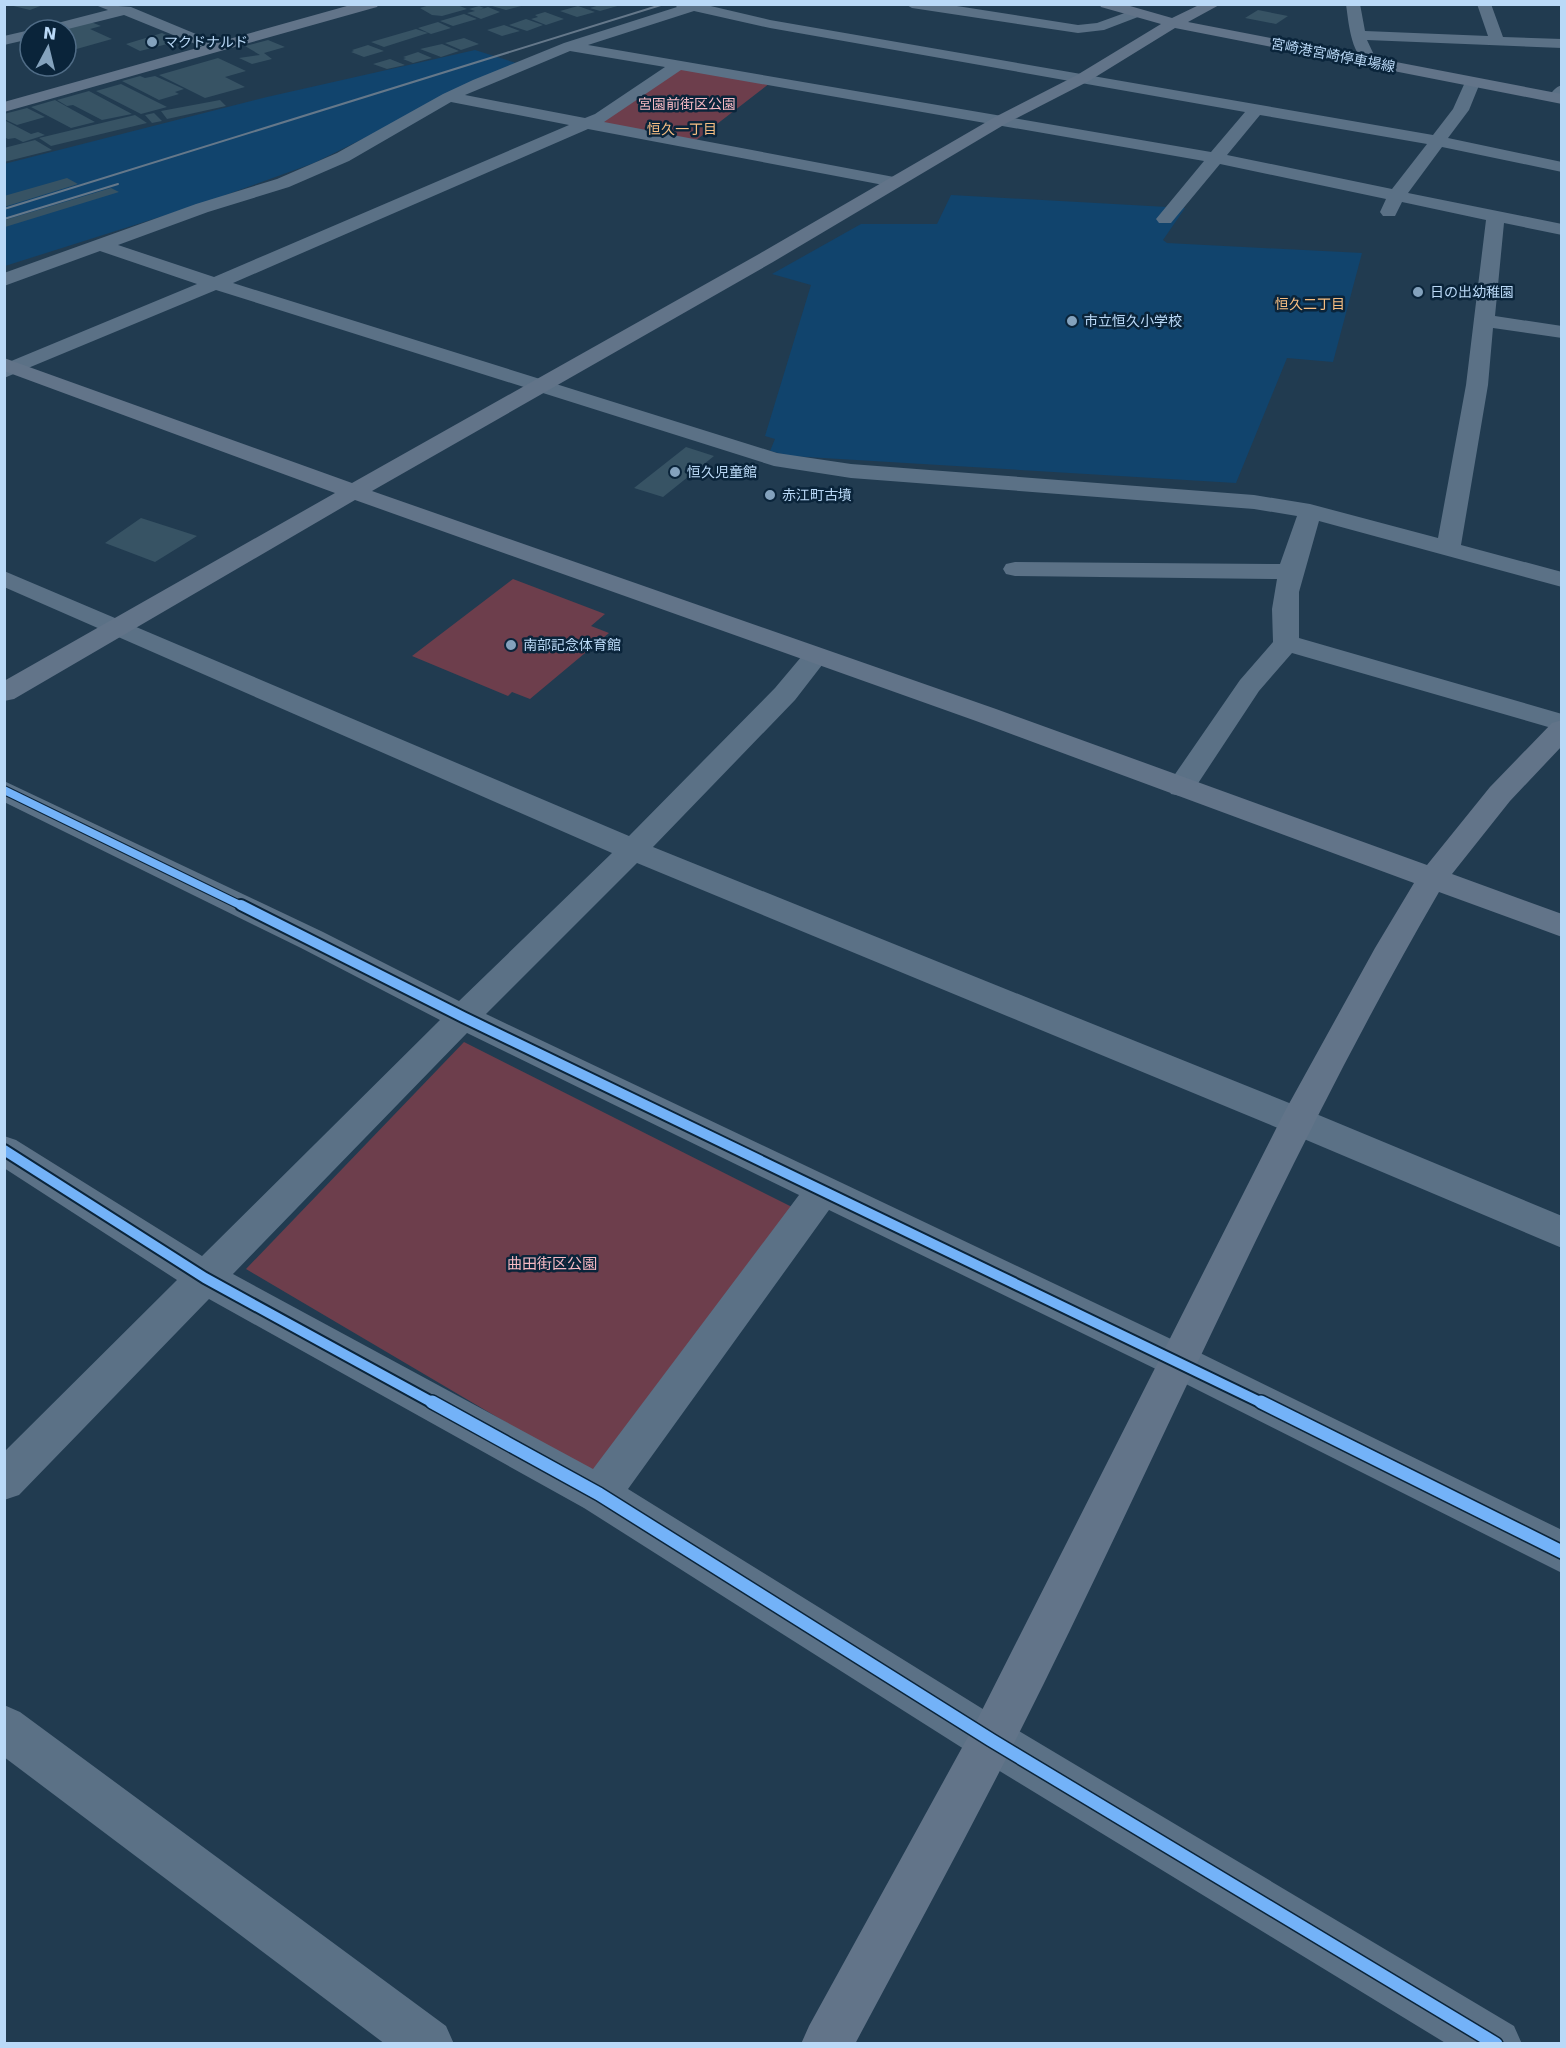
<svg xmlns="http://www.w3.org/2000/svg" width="1566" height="2048" font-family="'DejaVu Sans','Noto Sans JP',sans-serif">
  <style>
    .built { fill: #11446d }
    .green { fill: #6d3e4c }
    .building { fill: #375364 }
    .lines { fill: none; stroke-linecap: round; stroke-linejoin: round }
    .street { fill: #5b7186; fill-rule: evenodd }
    .secondary { fill: #627489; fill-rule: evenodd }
    .rail { stroke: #65788a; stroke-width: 2 }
    .cycleway-far2-casing { stroke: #0a243a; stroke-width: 10 }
    .cycleway-far1-casing { stroke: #0a243a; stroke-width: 14 }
    .cycleway-casing { stroke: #0a243a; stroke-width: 16 }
    .cycleway-far2 { stroke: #73b2f8; stroke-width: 8 }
    .cycleway-far1 { stroke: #73b2f8; stroke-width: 10 }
    .cycleway { stroke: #73b2f8; stroke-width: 13 }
    .poi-dot { fill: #84a2bd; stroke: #0a243a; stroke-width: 2 }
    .labels { text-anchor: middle; stroke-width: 5; stroke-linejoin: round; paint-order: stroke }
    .far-poi-label { font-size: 14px; fill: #bad9f7; stroke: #0a243a; text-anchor: start }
    .far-street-label { font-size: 14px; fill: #bad9f7; stroke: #0a243a }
    .far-park-label { font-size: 14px; fill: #f6b9c3; stroke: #0a243a }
    .far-neighbourhood-label { font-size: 14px; fill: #f6be82; stroke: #0a243a }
    .park-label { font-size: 15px; fill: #f6b9c3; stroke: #0a243a }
  </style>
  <rect width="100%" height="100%" fill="#213b50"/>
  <!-- built -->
  <path class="built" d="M 475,50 L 516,63 L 314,163 L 201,204 L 5,266 L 4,164 L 267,97 Z
    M 951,195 L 1185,208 L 1163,240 L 1167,243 L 1362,253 L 1333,362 L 1287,358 L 1236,483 L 790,456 L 770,451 L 775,439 L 765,436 L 811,285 L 772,274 L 861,224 L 937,224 Z"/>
  <!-- green -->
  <path class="green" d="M 688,69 L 770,83 L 695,141 L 606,124 L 602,121 L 678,70 Z
    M 513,579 L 605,614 L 591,626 L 609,633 L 530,699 L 512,692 L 508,696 L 412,656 Z
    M 464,1042 L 794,1208 L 595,1475 L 246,1269 Z"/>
  <!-- building -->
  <path class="building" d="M 5,4 L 43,5 L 30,10 Z
    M 433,4 L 455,4 L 467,9 L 442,16 L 432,15 L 420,8 Z
    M 496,4 L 525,4 L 525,5 L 506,10 L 492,6 Z
    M 603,4 L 621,4 L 621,5 L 600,11 L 590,8 Z
    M 479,6 L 484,8 L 479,10 L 488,7 L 500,12 L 481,19 L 467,13 L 475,11 L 469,9 Z
    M 578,6 L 595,12 L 577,17 L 560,11 Z
    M 1258,10 L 1288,16 L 1276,24 L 1245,18 Z
    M 545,12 L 564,19 L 546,25 L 531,19 L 538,17 L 535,15 Z
    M 464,14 L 477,19 L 453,26 L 440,21 Z
    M 526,19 L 543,25 L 527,31 L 509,25 Z
    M 91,22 L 101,26 L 90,29 L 112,39 L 66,52 L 66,28 Z
    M 438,22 L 451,28 L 431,34 L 418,28 Z
    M 504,25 L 520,31 L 502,36 L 487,30 Z
    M 416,29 L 428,33 L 384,47 L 371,42 Z
    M 162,33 L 179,41 L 140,51 L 126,44 Z
    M 464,38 L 479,44 L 461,50 L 445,43 Z
    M 268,40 L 285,47 L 264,53 L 272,59 L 252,64 L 239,58 L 260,55 L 245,46 Z
    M 442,44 L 459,51 L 441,57 L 420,49 Z
    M 368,45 L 384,51 L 364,57 L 351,52 L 354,51 L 352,50 Z
    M 418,52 L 432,58 L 413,63 L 403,59 L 406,58 L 403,57 Z
    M 218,58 L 246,71 L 225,77 L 245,87 L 205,98 L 159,75 Z
    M 390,59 L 405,65 L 387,69 L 373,64 Z
    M 50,66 L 58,66 L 67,70 L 46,76 L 33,71 Z
    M 140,76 L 145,78 L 155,76 L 184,89 L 175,92 L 179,94 L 159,100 L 122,81 Z
    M 121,84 L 167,107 L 141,114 L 96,91 Z
    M 89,91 L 132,114 L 102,120 L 73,105 L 67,106 L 57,100 Z
    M 55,100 L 71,109 L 95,122 L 71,128 L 31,107 Z
    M 220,100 L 226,106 L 167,119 L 161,111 Z
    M 27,108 L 45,117 L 17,125 L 4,119 L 4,114 Z
    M 154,113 L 162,121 L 152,123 L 145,115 Z
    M 135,115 L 147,123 L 51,146 L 39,138 Z
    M 4,120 L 31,134 L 38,132 L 45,135 L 23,142 L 15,138 L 8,139 L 4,137 Z
    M 35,140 L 52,150 L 4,162 L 4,148 Z
    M 67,178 L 78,184 L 4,207 L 4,196 Z
    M 111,188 L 119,192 L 5,227 L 5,220 Z
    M 686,447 L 714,456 L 663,497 L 634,488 Z
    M 141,518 L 197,536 L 155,562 L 105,543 Z"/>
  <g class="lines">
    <!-- street -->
    <path class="street" d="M 93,4 L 131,7 L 220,44 L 222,47 L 215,51 L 210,50 L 124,15 L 64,30 L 40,30 L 42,27 L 108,10 Z
      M 674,4 L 702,4 L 770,20 L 1433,135 L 1453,109 L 1466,80 L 1478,80 L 1480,83 L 1469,110 L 1448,138 L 1562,162 L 1562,172 L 1442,147 L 1408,193 L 1562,224 L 1562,235 L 1504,223 L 1495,316 L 1562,326 L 1562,338 L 1493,328 L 1488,385 L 1461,545 L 1562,572 L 1562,587 L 1319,521 L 1299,592 L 1299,638 L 1562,714 L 1562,731 L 1292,653 L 1259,691 L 1191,794 L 1181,796 L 1171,794 L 1167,787 L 1171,780 L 1240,680 L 1273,642 L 1272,609 L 1277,579 L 1015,576 L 1006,574 L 1003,569 L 1006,564 L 1015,562 L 1280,564 L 1297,516 L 1254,509 L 851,478 L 774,466 L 216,290 L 4,378 L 4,364 L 197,284 L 100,251 L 4,286 L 4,273 L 196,204 L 277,179 L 337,153 L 443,94 L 473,80 L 564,43 L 677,7 ZM 694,11 L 770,28 L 1245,112 L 1211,152 L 588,45 ZM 570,51 L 665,67 L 595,114 L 585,118 L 465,95 ZM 681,70 L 1204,161 L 1156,219 L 1159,223 L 1171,223 L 1220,164 L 1386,199 L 1380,212 L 1383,216 L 1395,216 L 1402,202 L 1486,220 L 1466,385 L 1438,538 L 1310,504 L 1254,495 L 851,464 L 777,453 L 233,283 L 588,129 L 894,187 L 900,186 L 903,182 L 900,178 L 894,177 L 604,122 ZM 451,102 L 569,125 L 214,277 L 118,245 L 208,212 L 289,187 L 349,161 ZM 1260,115 L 1427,144 L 1392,189 L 1227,155 Z
      M 905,4 L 944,4 L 1078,25 L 1097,23 L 1133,10 L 1140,14 L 1138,17 L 1104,30 L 1078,33 L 912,8 Z
      M 1346,4 L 1360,4 L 1365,31 L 1488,36 L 1477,4 L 1491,4 L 1503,37 L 1562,39 L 1562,48 L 1367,40 L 1374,55 L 1366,60 C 1351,56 1348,18 1346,4 Z
      M 30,30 L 30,39 L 4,45 L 4,36 Z
      M 1562,85 L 1562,101 L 1550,101 L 1548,98 C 1552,92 1555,87 1562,85 Z
      M 4,571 L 629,836 L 775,688 L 807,650 L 816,648 L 825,650 L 829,656 L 795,700 L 653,847 L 1309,1111 L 1562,1216 L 1562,1248 L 1285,1131 L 637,863 L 486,1014 L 1192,1349 L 1562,1530 L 1562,1573 L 1164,1373 L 829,1210 L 628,1489 L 1007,1724 L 1514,2026 L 1522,2044 L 1447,2044 L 975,1756 L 584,1508 L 209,1299 L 19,1495 L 4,1500 L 4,1452 L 177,1280 L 4,1168 L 4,1136 L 16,1140 L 202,1256 L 440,1020 L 301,948 L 4,802 L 4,781 L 323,932 L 459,1001 L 612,853 L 4,587 ZM 467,1033 L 799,1195 L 593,1469 L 233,1274 Z
      M 4,1705 L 20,1712 L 446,2026 L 454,2044 L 385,2044 L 4,1757 Z"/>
    <!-- secondary -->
    <path class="secondary" d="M 354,4 L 379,4 L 377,7 L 4,112 L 4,102 Z
      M 1099,4 L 1123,4 L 1172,18 L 1201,4 L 1221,4 L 1188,22 L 1562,94 L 1562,104 L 1175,28 L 1089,81 L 1007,123 L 773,262 L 372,491 L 996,709 L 1427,865 L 1490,787 L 1552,723 L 1562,720 L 1562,746 L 1510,801 L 1452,874 L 1562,914 L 1562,937 L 1439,892 C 1277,1171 1153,1470 1007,1757 C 958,1853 906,1948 855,2044 L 801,2044 L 809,2026 L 975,1724 L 1285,1111 L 1375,948 L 1414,883 L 976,721 L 355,500 L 14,699 L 4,701 L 4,681 L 335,493 L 4,371 L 4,358 L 352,483 L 759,254 L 995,117 L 1077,75 L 1161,24 L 1101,7 Z"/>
    <!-- rail -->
    <path class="rail" d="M 4,209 L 664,4
      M 4,219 L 118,184"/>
    <defs>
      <path id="cycleway-far2" d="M 4,790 L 244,907"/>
      <path id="cycleway-far1" d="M 241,905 L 463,1017 L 1264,1404
        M 4,1150 L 205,1278 L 435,1404"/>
      <path id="cycleway" d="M 432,1402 L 599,1494 L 991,1740 L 1496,2044
        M 1261,1402 L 1562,1552"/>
    </defs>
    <!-- cycleway-far2 casing -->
    <use href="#cycleway-far2" class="cycleway-far2-casing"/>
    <!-- cycleway-far1 casing -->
    <use href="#cycleway-far1" class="cycleway-far1-casing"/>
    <!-- cycleway casing -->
    <use href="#cycleway" class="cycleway-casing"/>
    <!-- cycleway-far2 -->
    <use href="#cycleway-far2" class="cycleway-far2"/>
    <!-- cycleway-far1 -->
    <use href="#cycleway-far1" class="cycleway-far1"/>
    <!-- cycleway -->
    <use href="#cycleway" class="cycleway"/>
  </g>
  <!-- markers -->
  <g class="poi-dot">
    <circle cx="152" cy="42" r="6"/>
    <circle cx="1418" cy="292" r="6"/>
    <circle cx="1072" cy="321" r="6"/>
    <circle cx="675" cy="472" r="6"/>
    <circle cx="770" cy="495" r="6"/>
    <circle cx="511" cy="645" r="6"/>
  </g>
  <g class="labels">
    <!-- far-poi labels -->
    <g class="far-poi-label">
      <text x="164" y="47">マクドナルド</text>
      <text x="1430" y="297">日の出幼稚園</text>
      <text x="1084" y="326">市立恒久小学校</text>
      <text x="687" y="477">恒久児童館</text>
      <text x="782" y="500">赤江町古墳</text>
      <text x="523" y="650">南部記念体育館</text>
    </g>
    <!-- far-street labels -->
    <g class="far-street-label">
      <text transform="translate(1333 55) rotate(11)" y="5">宮崎港宮崎停車場線</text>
    </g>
    <!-- far-park labels -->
    <g class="far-park-label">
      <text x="687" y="109">宮園前街区公園</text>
    </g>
    <!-- far-neighbourhood labels -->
    <g class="far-neighbourhood-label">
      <text x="682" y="134">恒久一丁目</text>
      <text x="1310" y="309">恒久二丁目</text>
    </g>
    <!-- park labels -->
    <g class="park-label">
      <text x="552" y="1269">曲田街区公園</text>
    </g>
  </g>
  <!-- border -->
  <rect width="1566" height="2048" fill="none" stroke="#bad9f7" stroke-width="12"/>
  <!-- north arrow -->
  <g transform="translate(48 48) rotate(7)"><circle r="28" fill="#0a243a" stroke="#506c86" stroke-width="1.5"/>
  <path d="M0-4.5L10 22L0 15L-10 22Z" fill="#84a2bd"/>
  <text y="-9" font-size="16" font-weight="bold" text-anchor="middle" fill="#bad9f7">N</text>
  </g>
</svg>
